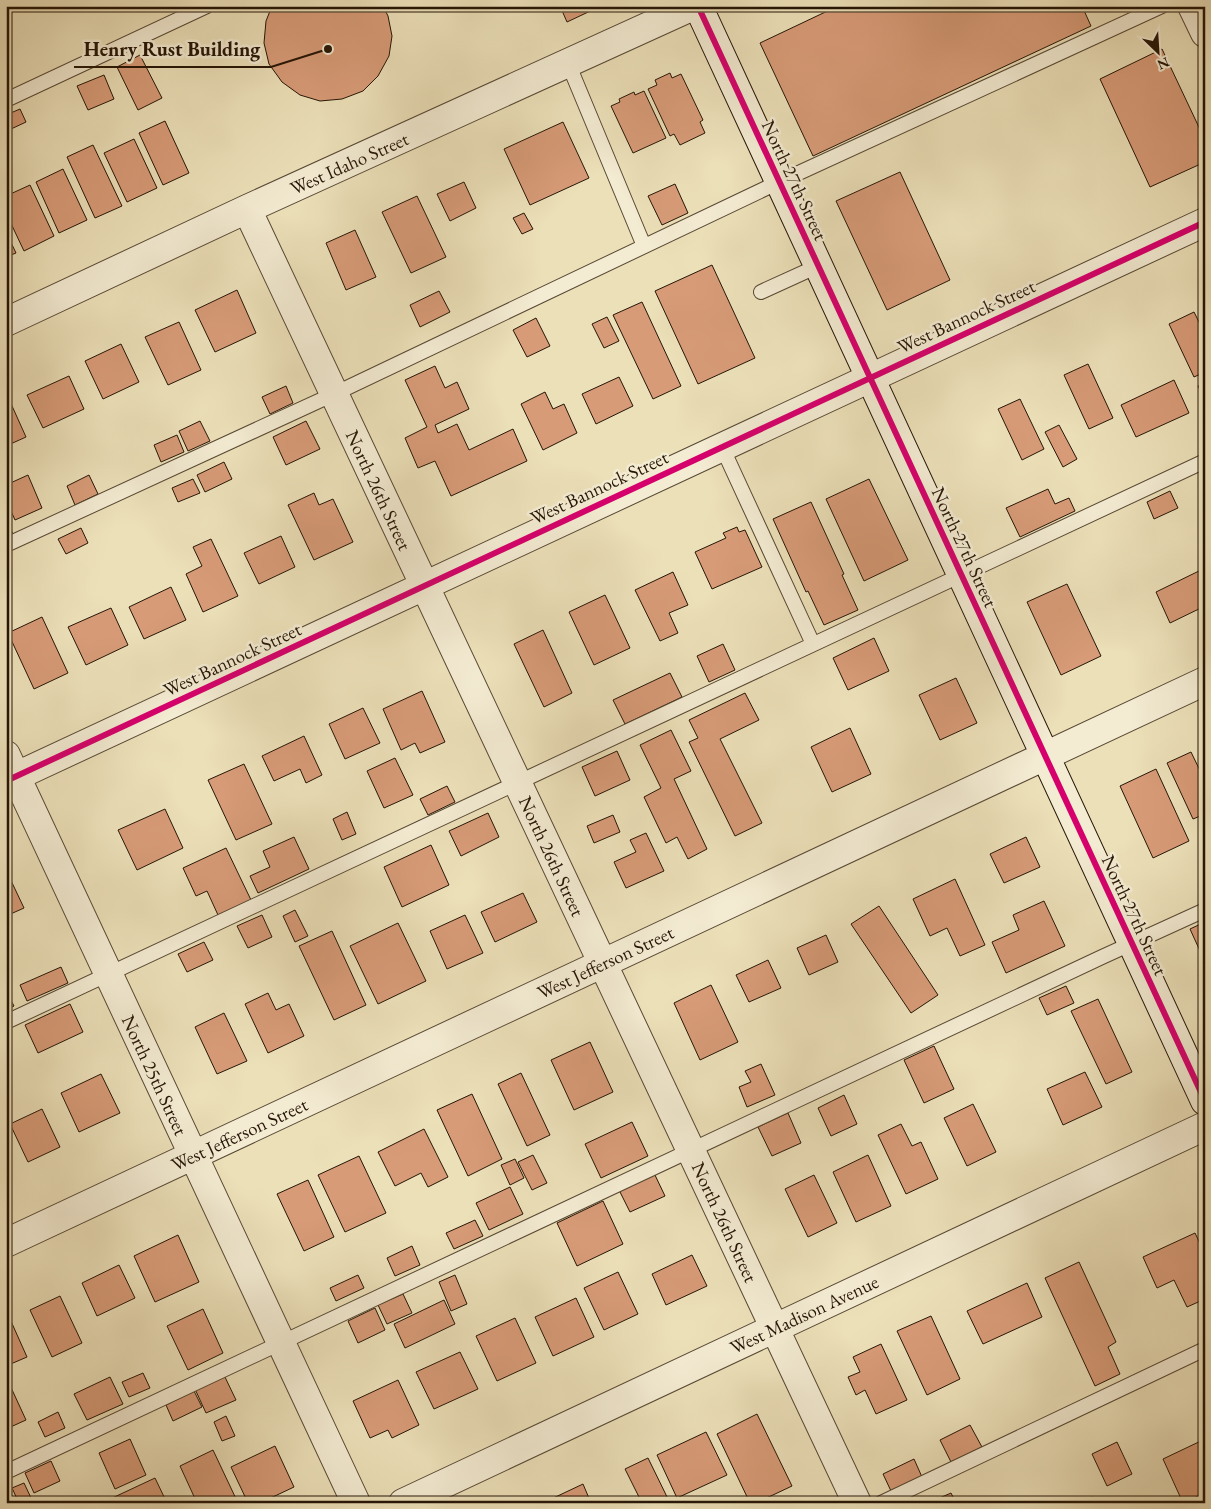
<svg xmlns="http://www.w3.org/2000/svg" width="1211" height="1509" font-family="'EB Garamond',serif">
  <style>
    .building { fill: #d79b77; stroke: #251506 }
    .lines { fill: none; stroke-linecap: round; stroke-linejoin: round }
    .lane-casing { stroke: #574833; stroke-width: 16 }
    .street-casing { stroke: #574833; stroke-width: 30 }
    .secondary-casing { stroke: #251506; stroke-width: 30 }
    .lane { stroke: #f3ebd2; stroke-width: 14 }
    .street { stroke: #f3ebd2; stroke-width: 28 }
    .secondary { stroke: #f3ebd2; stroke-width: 28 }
    .cycleway-casing { stroke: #f3ebd2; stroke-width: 9 }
    .cycleway { stroke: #d6006c; stroke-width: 6 }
    .labels { text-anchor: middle; stroke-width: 5; stroke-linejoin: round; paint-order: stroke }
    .street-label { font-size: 19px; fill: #251506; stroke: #f3ebd2 }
    .leader { fill: none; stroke: #251506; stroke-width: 2 }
    .callout-dot { fill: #251506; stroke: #f3ebd2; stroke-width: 2 }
    .callout-label { font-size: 20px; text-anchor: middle; font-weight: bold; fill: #251506; stroke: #f3ebd2; stroke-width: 5; stroke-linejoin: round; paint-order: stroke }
  </style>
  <rect width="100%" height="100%" fill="#ece0b9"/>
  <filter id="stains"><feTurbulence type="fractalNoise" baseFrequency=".004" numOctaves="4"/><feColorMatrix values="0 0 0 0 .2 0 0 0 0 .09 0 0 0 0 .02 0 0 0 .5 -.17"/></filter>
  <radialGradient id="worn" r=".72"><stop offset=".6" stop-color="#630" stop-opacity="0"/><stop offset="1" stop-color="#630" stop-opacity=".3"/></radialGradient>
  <!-- building -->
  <path class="building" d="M 272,6 L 383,6 L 388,16 L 392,36 L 389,56 L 378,76 L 363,91 L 342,99 L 320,101 L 300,95 L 282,82 L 269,64 L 264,43 L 266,21 Z
    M 560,6 L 601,6 L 567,22 Z
    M 838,6 L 1082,6 L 1091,26 L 813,156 L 760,43 Z
    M 1162,49 L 1205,140 L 1205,162 L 1150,187 L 1100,79 Z
    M 140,55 L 162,98 L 138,110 L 117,67 Z
    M 670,73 L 672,78 L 681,74 L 703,120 L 700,122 L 705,133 L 680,145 L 674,134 L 670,136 L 648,89 L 657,85 L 655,80 Z
    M 104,75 L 114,99 L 88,110 L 77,86 Z
    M 644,91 L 666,138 L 633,153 L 611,106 L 620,102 L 619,99 L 634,92 L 635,95 Z
    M 20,109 L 26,122 L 11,129 L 6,118 L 6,115 Z
    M 165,121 L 189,173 L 163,185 L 139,133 Z
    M 563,122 L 589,178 L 530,205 L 504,149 Z
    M 134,139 L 157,188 L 127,202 L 104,153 Z
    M 93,145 L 122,206 L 95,218 L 67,157 Z
    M 63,169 L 87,220 L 59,233 L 36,182 Z
    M 900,172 L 950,280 L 887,310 L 836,201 Z
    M 464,182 L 476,208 L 450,221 L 437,194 Z
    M 675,184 L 688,213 L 662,225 L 648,196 Z
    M 30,185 L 54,236 L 24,251 L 6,213 L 6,196 Z
    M 417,196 L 446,257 L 411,273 L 382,212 Z
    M 524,213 L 533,229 L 522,234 L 513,218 Z
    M 355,230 L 376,277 L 346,290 L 326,243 Z
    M 6,232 L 16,253 L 6,257 Z
    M 712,265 L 755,358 L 698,384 L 655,291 Z
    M 237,290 L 256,333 L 215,352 L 195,310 Z
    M 439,291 L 450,312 L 420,327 L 410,305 Z
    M 642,302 L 681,386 L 653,399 L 613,315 Z
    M 1194,312 L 1205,334 L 1205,372 L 1194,377 L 1169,324 Z
    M 607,317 L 619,341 L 604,348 L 592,324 Z
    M 536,318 L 550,346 L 527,357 L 513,330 Z
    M 179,322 L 201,370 L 168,385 L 145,337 Z
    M 121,344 L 139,382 L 103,399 L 85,361 Z
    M 1088,364 L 1113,418 L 1089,429 L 1064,375 Z
    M 435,366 L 445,388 L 457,382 L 469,409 L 435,425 L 438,433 L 457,424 L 469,450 L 513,429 L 527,461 L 451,496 L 435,461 L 418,468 L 405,438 L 427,427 L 405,380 Z
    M 69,376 L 84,409 L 43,428 L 27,395 Z
    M 619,377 L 633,406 L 596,424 L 582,394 Z
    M 1174,380 L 1189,413 L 1136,437 L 1121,405 Z
    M 1205,383 L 1205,401 L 1198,386 Z
    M 286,386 L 293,403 L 270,414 L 262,397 Z
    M 545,392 L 553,409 L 564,404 L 577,433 L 543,450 L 521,404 Z
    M 8,397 L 26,437 L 6,446 L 6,398 Z
    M 1020,399 L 1044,449 L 1022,460 L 998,409 Z
    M 200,421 L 210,441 L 188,451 L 179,431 Z
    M 306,421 L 320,449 L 286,465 L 273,437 Z
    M 1059,425 L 1077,459 L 1063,467 L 1045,432 Z
    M 177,435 L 184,452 L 161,462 L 154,445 Z
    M 224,462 L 232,479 L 205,492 L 197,475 Z
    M 28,475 L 42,508 L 15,520 L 6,500 L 6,485 Z
    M 89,475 L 98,494 L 75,505 L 67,486 Z
    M 193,479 L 200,493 L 178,502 L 172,488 Z
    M 869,479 L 908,560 L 864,581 L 826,499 Z
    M 1048,489 L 1055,504 L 1069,498 L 1075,511 L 1020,537 L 1006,508 Z
    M 1170,491 L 1178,508 L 1154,519 L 1147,502 Z
    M 314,493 L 319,505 L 333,499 L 353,542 L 314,560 L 288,505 Z
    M 811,502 L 844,574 L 842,575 L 858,610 L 824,625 L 808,591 L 806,592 L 773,519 Z
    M 6,520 L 13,534 L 6,538 Z
    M 737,527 L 739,532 L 745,530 L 762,567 L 712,589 L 695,552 L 726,538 L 723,533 Z
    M 81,528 L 88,543 L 66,554 L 58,539 Z
    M 281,536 L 295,567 L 259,584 L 244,553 Z
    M 211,539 L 238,596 L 203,612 L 186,574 L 202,566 L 193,547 Z
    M 1201,570 L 1205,578 L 1205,606 L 1170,623 L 1156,592 Z
    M 673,572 L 688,605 L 669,613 L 678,633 L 660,641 L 635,590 Z
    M 1067,584 L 1101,656 L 1061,675 L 1027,602 Z
    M 171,587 L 186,620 L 144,639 L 129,607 Z
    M 605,595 L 630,648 L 594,665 L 569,612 Z
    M 111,608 L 128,645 L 86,665 L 68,627 Z
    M 42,617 L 68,673 L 34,689 L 8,633 Z
    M 543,630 L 572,693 L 544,707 L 514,644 Z
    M 874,638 L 889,671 L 848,690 L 833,658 Z
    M 723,644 L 735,670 L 709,682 L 697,656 Z
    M 670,673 L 682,697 L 625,724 L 613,700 Z
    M 956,678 L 977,723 L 940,740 L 919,695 Z
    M 422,691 L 445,742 L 420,753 L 415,743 L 401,750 L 383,709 Z
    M 745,693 L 759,720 L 720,739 L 762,823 L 735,836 L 689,742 L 698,738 L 689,720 Z
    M 363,708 L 380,743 L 345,759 L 329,724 Z
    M 850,728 L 871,774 L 832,792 L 811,747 Z
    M 671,730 L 691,771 L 674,779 L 707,849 L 688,859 L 677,837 L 666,843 L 644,797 L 661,788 L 640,745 Z
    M 304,736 L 322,775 L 306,783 L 300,769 L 274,781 L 262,756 Z
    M 617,751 L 630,780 L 595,796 L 582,767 Z
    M 1191,752 L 1205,781 L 1205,814 L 1193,819 L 1167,763 Z
    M 395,758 L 413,795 L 384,808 L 367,771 Z
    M 244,764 L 272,824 L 236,840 L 208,780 Z
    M 1156,769 L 1189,841 L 1153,858 L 1120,786 Z
    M 447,786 L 455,802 L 428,815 L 420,799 Z
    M 165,809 L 183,848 L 137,870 L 118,830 Z
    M 347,812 L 356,834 L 342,840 L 333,819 Z
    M 488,813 L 499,837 L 461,856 L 449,831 Z
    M 613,815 L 620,832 L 594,843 L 587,826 Z
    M 646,833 L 664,871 L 626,888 L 614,862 L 636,852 L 630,840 Z
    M 294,837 L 309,869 L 258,893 L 250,876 L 270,867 L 263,851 Z
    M 1026,837 L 1040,867 L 1004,883 L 990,854 Z
    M 431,845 L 449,885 L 402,907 L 384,867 Z
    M 226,848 L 251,900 L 218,915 L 207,891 L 196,896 L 183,868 Z
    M 6,870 L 24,908 L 6,916 Z
    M 955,879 L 985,945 L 960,956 L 947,928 L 930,936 L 913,899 Z
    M 523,893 L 537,922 L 495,942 L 481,912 Z
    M 1044,901 L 1065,946 L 1006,973 L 992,942 L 1019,930 L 1013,915 Z
    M 879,906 L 938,995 L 911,1013 L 851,924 Z
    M 295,910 L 308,936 L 295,942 L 283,916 Z
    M 262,915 L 272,937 L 248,948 L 237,926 Z
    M 465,915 L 483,953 L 447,969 L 430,931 Z
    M 1205,922 L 1205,949 L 1200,951 L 1190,929 Z
    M 398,923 L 426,981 L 378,1004 L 350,946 Z
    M 332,931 L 366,1005 L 334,1020 L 299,946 Z
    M 826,935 L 838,962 L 809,975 L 797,948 Z
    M 204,942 L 213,960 L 187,972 L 178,954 Z
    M 768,960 L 781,988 L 749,1002 L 736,975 Z
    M 61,967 L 68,983 L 27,1001 L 20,985 Z
    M 1205,972 L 1205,987 L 1199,975 Z
    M 711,985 L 738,1042 L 700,1060 L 674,1003 Z
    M 1066,986 L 1074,1003 L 1047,1015 L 1039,998 Z
    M 6,991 L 14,1006 L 6,1010 Z
    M 268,993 L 276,1010 L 289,1004 L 304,1036 L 268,1053 L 245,1004 Z
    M 1098,999 L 1132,1072 L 1106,1084 L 1071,1011 Z
    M 70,1004 L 83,1032 L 38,1053 L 25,1025 Z
    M 224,1013 L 247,1061 L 217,1074 L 195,1027 Z
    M 590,1042 L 613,1092 L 574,1110 L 551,1060 Z
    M 934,1046 L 954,1089 L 924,1103 L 904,1060 Z
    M 761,1064 L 775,1095 L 747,1107 L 739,1087 L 751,1082 L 745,1071 Z
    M 1085,1072 L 1102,1107 L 1063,1125 L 1047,1089 Z
    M 521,1073 L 550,1135 L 527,1146 L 498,1084 Z
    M 101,1074 L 120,1113 L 79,1132 L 61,1093 Z
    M 472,1094 L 502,1159 L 468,1176 L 437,1110 Z
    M 844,1095 L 857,1124 L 831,1136 L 818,1108 Z
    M 973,1104 L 996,1152 L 967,1166 L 944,1118 Z
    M 42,1109 L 60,1147 L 28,1162 L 10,1124 Z
    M 788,1113 L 801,1143 L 772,1156 L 758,1127 Z
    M 632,1122 L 648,1156 L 601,1178 L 585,1144 Z
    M 901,1124 L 912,1146 L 921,1142 L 938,1179 L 906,1194 L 878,1135 Z
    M 424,1129 L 448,1177 L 428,1187 L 421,1173 L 395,1186 L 378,1152 Z
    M 533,1155 L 547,1183 L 532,1190 L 518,1162 Z
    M 868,1155 L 891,1206 L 856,1222 L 833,1172 Z
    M 359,1156 L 386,1213 L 345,1232 L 318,1175 Z
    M 515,1159 L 524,1178 L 510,1185 L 501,1165 Z
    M 654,1173 L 665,1196 L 630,1212 L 619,1190 Z
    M 814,1175 L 837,1223 L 808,1237 L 785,1189 Z
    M 308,1180 L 334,1237 L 304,1251 L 277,1194 Z
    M 510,1187 L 523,1214 L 489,1230 L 476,1203 Z
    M 603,1201 L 623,1244 L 577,1266 L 557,1223 Z
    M 475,1220 L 483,1236 L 454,1249 L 446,1233 Z
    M 1195,1233 L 1205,1254 L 1205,1299 L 1187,1307 L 1174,1280 L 1157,1288 L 1143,1257 Z
    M 178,1235 L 199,1282 L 155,1302 L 134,1256 Z
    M 412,1246 L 420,1265 L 395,1276 L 387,1258 Z
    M 692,1255 L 707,1286 L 666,1305 L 652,1274 Z
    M 1079,1262 L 1116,1342 L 1108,1347 L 1120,1374 L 1095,1386 L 1045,1278 Z
    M 119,1265 L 135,1298 L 97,1316 L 82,1283 Z
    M 618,1272 L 638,1314 L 604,1330 L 584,1288 Z
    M 358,1275 L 364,1288 L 336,1301 L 330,1288 Z
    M 455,1275 L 467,1304 L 451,1311 L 439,1282 Z
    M 1027,1283 L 1042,1317 L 983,1344 L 967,1311 Z
    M 403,1294 L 412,1313 L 387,1324 L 378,1305 Z
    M 60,1296 L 82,1343 L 52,1357 L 30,1310 Z
    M 576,1298 L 594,1337 L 553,1356 L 535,1317 Z
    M 444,1300 L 455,1324 L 405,1348 L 394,1324 Z
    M 375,1308 L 385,1330 L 358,1343 L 348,1321 Z
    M 203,1309 L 223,1353 L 188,1370 L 167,1326 Z
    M 931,1316 L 960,1379 L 927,1395 L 897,1331 Z
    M 515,1318 L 536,1363 L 497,1381 L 476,1336 Z
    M 10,1319 L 27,1357 L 6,1366 L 6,1320 Z
    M 881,1344 L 907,1400 L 876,1414 L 865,1390 L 856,1395 L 848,1377 L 860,1372 L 853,1357 Z
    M 460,1352 L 478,1389 L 434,1409 L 416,1372 Z
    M 143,1373 L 150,1388 L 129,1397 L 122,1382 Z
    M 224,1375 L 236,1400 L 206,1413 L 195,1389 Z
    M 110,1377 L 123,1404 L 87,1420 L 74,1394 Z
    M 398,1380 L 419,1425 L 392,1438 L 388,1430 L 370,1438 L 353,1401 Z
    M 8,1381 L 26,1420 L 6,1429 L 6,1382 Z
    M 194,1391 L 202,1407 L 173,1421 L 166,1405 Z
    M 58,1412 L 65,1428 L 45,1437 L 38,1422 Z
    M 757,1414 L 792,1486 L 756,1503 L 750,1503 L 717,1434 Z
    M 226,1416 L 235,1436 L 222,1441 L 214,1422 Z
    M 970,1425 L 982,1447 L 951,1462 L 940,1440 Z
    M 706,1432 L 727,1475 L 677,1498 L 657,1455 Z
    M 130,1439 L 146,1475 L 115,1489 L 99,1453 Z
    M 1205,1439 L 1205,1493 L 1183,1503 L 1163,1459 Z
    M 1117,1442 L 1132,1474 L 1107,1486 L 1092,1454 Z
    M 275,1446 L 294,1487 L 260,1503 L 248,1503 L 231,1467 Z
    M 213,1450 L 238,1503 L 197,1503 L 180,1466 Z
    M 648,1458 L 670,1503 L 642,1503 L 625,1469 Z
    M 914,1459 L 922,1477 L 891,1491 L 883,1474 Z
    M 51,1461 L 60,1481 L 34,1493 L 25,1473 Z
    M 155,1478 L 167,1503 L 109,1503 L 108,1500 Z
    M 24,1483 L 32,1500 L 27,1503 L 19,1503 L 12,1488 Z
    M 583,1484 L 591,1503 L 548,1503 L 547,1501 Z
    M 951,1493 L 956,1503 L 928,1503 Z
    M 1093,1497 L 1096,1503 L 1080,1503 Z"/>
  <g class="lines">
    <defs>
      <path id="lane" d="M 568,63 L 644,246
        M 6,100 L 207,6
        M 761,292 L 818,266
        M 722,447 L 813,644
        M 6,545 L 334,394 L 779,182 L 1162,6
        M 6,1022 L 1205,461
        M 6,1472 L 1102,957 L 1205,910
        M 881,1503 L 1205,1349"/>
      <path id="street" d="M 1192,6 L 1205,33
        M 247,209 L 857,1503
        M 6,322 L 247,209 L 693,6
        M 6,755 L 356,1503
        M 6,781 L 1205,222
        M 6,1243 L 1205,681
        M 403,1503 L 1205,1126"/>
      <path id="secondary" d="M 698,6 L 1205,1101"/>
    </defs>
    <!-- lane casing -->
    <use href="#lane" class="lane-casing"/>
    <!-- street casing -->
    <use href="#street" class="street-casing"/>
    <!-- secondary casing -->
    <use href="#secondary" class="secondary-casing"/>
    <!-- lane -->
    <use href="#lane" class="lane"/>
    <!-- street -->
    <use href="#street" class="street"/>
    <!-- secondary -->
    <use href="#secondary" class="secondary"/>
    <defs>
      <path id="cycleway" d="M 698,6 L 1205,1101
        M 6,781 L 1205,222"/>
    </defs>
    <!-- cycleway casing -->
    <use href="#cycleway" class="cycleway-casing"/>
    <!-- cycleway -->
    <use href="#cycleway" class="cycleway"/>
  </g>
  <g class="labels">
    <!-- street labels -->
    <g class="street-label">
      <text transform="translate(349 163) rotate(-24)" y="7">West Idaho Street</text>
      <text transform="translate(795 180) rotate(65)" y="7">North 27th Street</text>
      <text transform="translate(966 316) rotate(-25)" y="7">West Bannock Street</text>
      <text transform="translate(599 487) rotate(-25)" y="7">West Bannock Street</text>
      <text transform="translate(379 490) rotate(65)" y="7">North 26th Street</text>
      <text transform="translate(965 547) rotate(65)" y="7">North 27th Street</text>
      <text transform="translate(232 659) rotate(-25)" y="7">West Bannock Street</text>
      <text transform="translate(552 856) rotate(65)" y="7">North 26th Street</text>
      <text transform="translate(1135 915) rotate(65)" y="7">North 27th Street</text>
      <text transform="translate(605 962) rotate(-25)" y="7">West Jefferson Street</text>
      <text transform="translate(155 1075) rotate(65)" y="7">North 25th Street</text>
      <text transform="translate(239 1134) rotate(-25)" y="7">West Jefferson Street</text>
      <text transform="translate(725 1222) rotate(65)" y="7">North 26th Street</text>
      <text transform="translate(804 1314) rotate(-25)" y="7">West Madison Avenue</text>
    </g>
  </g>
  <!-- callouts -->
  <path class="leader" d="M328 49L271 67H74"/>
  <circle class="callout-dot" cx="328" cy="49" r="5"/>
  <g class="callout-label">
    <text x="172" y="56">Henry Rust Building</text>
  </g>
  <!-- margin -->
  <rect width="1211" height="1509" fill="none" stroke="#ece0b9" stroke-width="25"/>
  <rect x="8" y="8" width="1196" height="1494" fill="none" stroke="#251506" stroke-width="2.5"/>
  <rect x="12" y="12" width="1186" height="1484" fill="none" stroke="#251506"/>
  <!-- north arrow -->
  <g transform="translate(1158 52) rotate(155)" stroke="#f3ebd2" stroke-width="4" paint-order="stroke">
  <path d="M0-4L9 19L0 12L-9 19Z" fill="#251506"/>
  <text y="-8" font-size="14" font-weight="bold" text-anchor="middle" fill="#251506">N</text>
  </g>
  <rect width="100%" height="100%" filter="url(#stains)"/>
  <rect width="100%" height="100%" fill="url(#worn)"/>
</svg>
